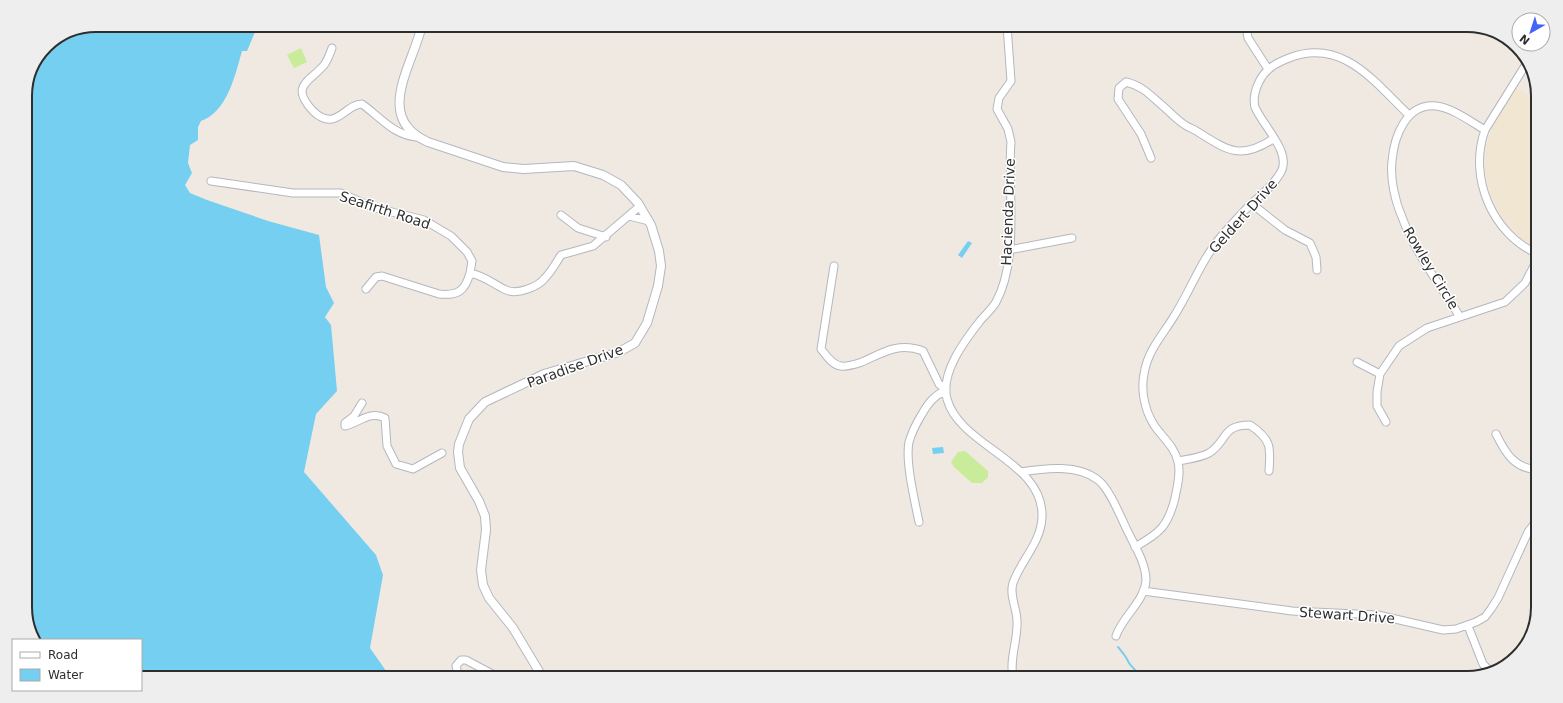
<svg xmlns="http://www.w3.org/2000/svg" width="1563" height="703" font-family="'DejaVu Sans',sans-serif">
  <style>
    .education { fill: #f0e6d1 }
    .pitch { fill: #c9ec9a }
    .water { fill: #75cff0 }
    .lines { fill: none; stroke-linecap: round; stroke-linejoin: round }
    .stream { stroke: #75cff0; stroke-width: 2 }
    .minor-casing { stroke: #b4b7c1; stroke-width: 9 }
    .tertiary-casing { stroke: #b4b7c1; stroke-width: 10 }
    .minor { stroke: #fff; stroke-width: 7 }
    .tertiary { stroke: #fff; stroke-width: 8 }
    .labels { text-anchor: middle; stroke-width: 3; stroke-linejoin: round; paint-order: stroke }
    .street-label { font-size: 14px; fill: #2e2e2e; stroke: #fff }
    .rim { fill: none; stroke: #2e2e2e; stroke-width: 2 }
  </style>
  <rect width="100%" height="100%" fill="#efe9e1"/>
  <!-- education -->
  <path class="education" d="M 1517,88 L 1538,102 L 1538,249 L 1521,238 L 1501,216 L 1491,195 L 1485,170 L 1486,146 L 1496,118 Z"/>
  <!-- pitch -->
  <path class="pitch" d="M 301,48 L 307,62 L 294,68 L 287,55 Z
    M 965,451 L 988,471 L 988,477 L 982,483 L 972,483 L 954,467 L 951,462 L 958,452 Z"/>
  <!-- water -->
  <path class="water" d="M 96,25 L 255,25 L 255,32 L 247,51 L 242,51 C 235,76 227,112 201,121 L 198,127 L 198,140 L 190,145 L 188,163 L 192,173 L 185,185 L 190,193 L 207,200 L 268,221 L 319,235 L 326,287 L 334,303 L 325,317 L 331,325 L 337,391 L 316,414 L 304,472 L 376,555 L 383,575 L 370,648 L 391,678 L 141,678 L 141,640 L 35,640 L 25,612 L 25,91 L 46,46 L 69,30 Z
    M 968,241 L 972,243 L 962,258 L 958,255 Z
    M 943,447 L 944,453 L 933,454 L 932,448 Z"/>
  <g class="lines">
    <!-- stream -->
    <path class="stream" d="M 1118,647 C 1123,653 1126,656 1129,663 C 1131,666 1140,675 1143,678"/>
    <defs>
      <path id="minor" d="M 1007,25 L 1011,81 L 999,98 L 997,109 L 1008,129 L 1011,142 C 1007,191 1020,258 996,302 C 992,309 985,315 980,321 C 965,340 940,373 947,399 C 960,447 1044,461 1042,517 C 1041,543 1021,560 1013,583 C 1009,595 1017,609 1017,621 C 1018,641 1009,658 1013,678
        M 1246,25 L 1248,38 L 1268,69
        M 332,48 C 330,53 328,60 324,65 C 310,82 289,85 313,111 C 318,116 325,120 332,119 C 343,117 350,104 362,104 C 380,117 392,134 416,137
        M 1528,61 L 1485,130 C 1468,177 1492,234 1538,254
        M 1151,158 L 1141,134 L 1118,99 L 1119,88 L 1126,82 C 1143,86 1151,96 1164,107 C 1171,113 1177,120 1185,125 C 1189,128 1194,129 1198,132 C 1228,151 1241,160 1273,139
        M 211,181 L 293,193 L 341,193 L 372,207 L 424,220 L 451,236 L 467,252 L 472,261 L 470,273 C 485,276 493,284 506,290 C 517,295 538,287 545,278 C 551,272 556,263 561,255 L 593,246 L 640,206
        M 1252,204 L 1285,230 L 1310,243 L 1316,257 L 1317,270
        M 561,215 L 578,228 L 606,237
        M 629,216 L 649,221
        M 1009,250 L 1072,238
        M 834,266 L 821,349 C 826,355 832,365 841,366 C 848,367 856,364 862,362 C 884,352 899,342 923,351 L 939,384 L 946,390 C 934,396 929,402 922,414 C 917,422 912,432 909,442 C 905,461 915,502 919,522
        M 366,289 L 376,277 L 382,276 L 439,294 C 458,296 465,291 470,273
        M 1460,317 C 1440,285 1415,253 1402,217 C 1395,201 1390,179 1392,161 C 1394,137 1406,103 1436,106 C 1453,108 1471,122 1485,130
        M 1357,362 L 1380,374
        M 362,403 L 354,416 L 345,423 L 345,426 C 359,423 370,410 385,418 L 387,446 L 396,464 L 413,469 L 442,453
        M 1386,422 L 1377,406 L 1377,392 L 1380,374 L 1399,346 L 1427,328 L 1505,302 L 1525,283 L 1538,258
        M 1496,434 C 1506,454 1514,468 1538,470
        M 1178,461 C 1188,459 1200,458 1209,453 C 1228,441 1221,425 1250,425 C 1271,439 1271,447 1269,471
        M 1021,472 C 1045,468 1078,464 1098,480 C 1110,489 1121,518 1128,532 C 1135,546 1146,564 1146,580 C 1145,601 1122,617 1116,636
        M 1135,547 C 1160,533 1168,526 1175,498 C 1177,487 1181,474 1178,462 C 1175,447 1162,437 1154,425 C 1144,409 1140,388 1145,369 C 1149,350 1163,334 1173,318 C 1191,290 1201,259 1224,233 C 1233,223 1242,213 1251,204 C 1262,194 1274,185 1281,172 C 1292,152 1262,125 1255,107 C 1253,100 1255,89 1259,82 C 1265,69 1276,63 1289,58 C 1343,37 1375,83 1409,115
        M 1143,591 L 1292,611 L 1378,615 L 1443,630 L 1456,629 L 1476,622 L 1485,617 L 1491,609 L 1498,598 L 1528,532 L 1538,519
        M 1468,626 L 1483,664 L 1490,671
        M 459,678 L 456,666 L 461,660 L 466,660 L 500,678"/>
      <path id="tertiary" d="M 422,25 C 413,65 373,118 428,142 L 503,167 L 524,169 L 574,166 L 603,175 L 621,185 L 638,203 L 651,225 L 659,251 L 661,266 L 658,286 L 647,323 L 635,343 L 619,352 L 544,374 L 485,402 L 469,419 L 459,444 L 458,452 L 460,468 L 479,501 L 485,516 L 486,530 L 481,570 L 483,585 L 489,598 L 513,628 L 543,678
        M 1460,25 L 1492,30"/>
    </defs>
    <!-- minor casing -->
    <use href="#minor" class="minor-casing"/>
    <!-- tertiary casing -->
    <use href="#tertiary" class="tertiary-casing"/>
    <!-- minor -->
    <use href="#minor" class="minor"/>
    <!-- tertiary -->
    <use href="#tertiary" class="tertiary"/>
  </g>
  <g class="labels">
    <!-- street labels -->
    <g class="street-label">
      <text transform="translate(385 210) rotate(18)" y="5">Seafirth Road</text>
      <text transform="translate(1008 212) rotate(-88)" y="5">Hacienda Drive</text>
      <text transform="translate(1243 216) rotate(-48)" y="5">Geldert Drive</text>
      <text transform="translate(1431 268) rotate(59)" y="5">Rowley Circle</text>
      <text transform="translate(575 366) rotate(-20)" y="5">Paradise Drive</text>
      <text transform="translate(1347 615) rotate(4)" y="5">Stewart Drive</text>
    </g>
  </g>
  <!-- crop -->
  <path d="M0 0H1563V703H0ZM96 32H1467A64 64 0 0 1 1531 96V607A64 64 0 0 1 1467 671H96A64 64 0 0 1 32 607V96A64 64 0 0 1 96 32Z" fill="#eee" fill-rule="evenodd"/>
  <path class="rim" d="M96 32H1467A64 64 0 0 1 1531 96V607A64 64 0 0 1 1467 671H96A64 64 0 0 1 32 607V96A64 64 0 0 1 96 32Z"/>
  <!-- legend -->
  <rect x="12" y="639" width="130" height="52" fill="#ffffff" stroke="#ababab"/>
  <rect x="20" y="652" width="20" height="6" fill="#ffffff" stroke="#ababab"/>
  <text x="48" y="659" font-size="12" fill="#2e2e2e">Road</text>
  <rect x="20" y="669" width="20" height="12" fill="#75cff0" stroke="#ababab"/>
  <text x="48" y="679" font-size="12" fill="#2e2e2e">Water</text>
  <!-- north arrow -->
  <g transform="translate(1531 32) rotate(219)"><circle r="19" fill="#ffffff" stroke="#ababab"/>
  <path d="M0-3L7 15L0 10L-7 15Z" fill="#4264fb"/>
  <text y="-6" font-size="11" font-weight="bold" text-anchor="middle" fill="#2e2e2e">N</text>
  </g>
</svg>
